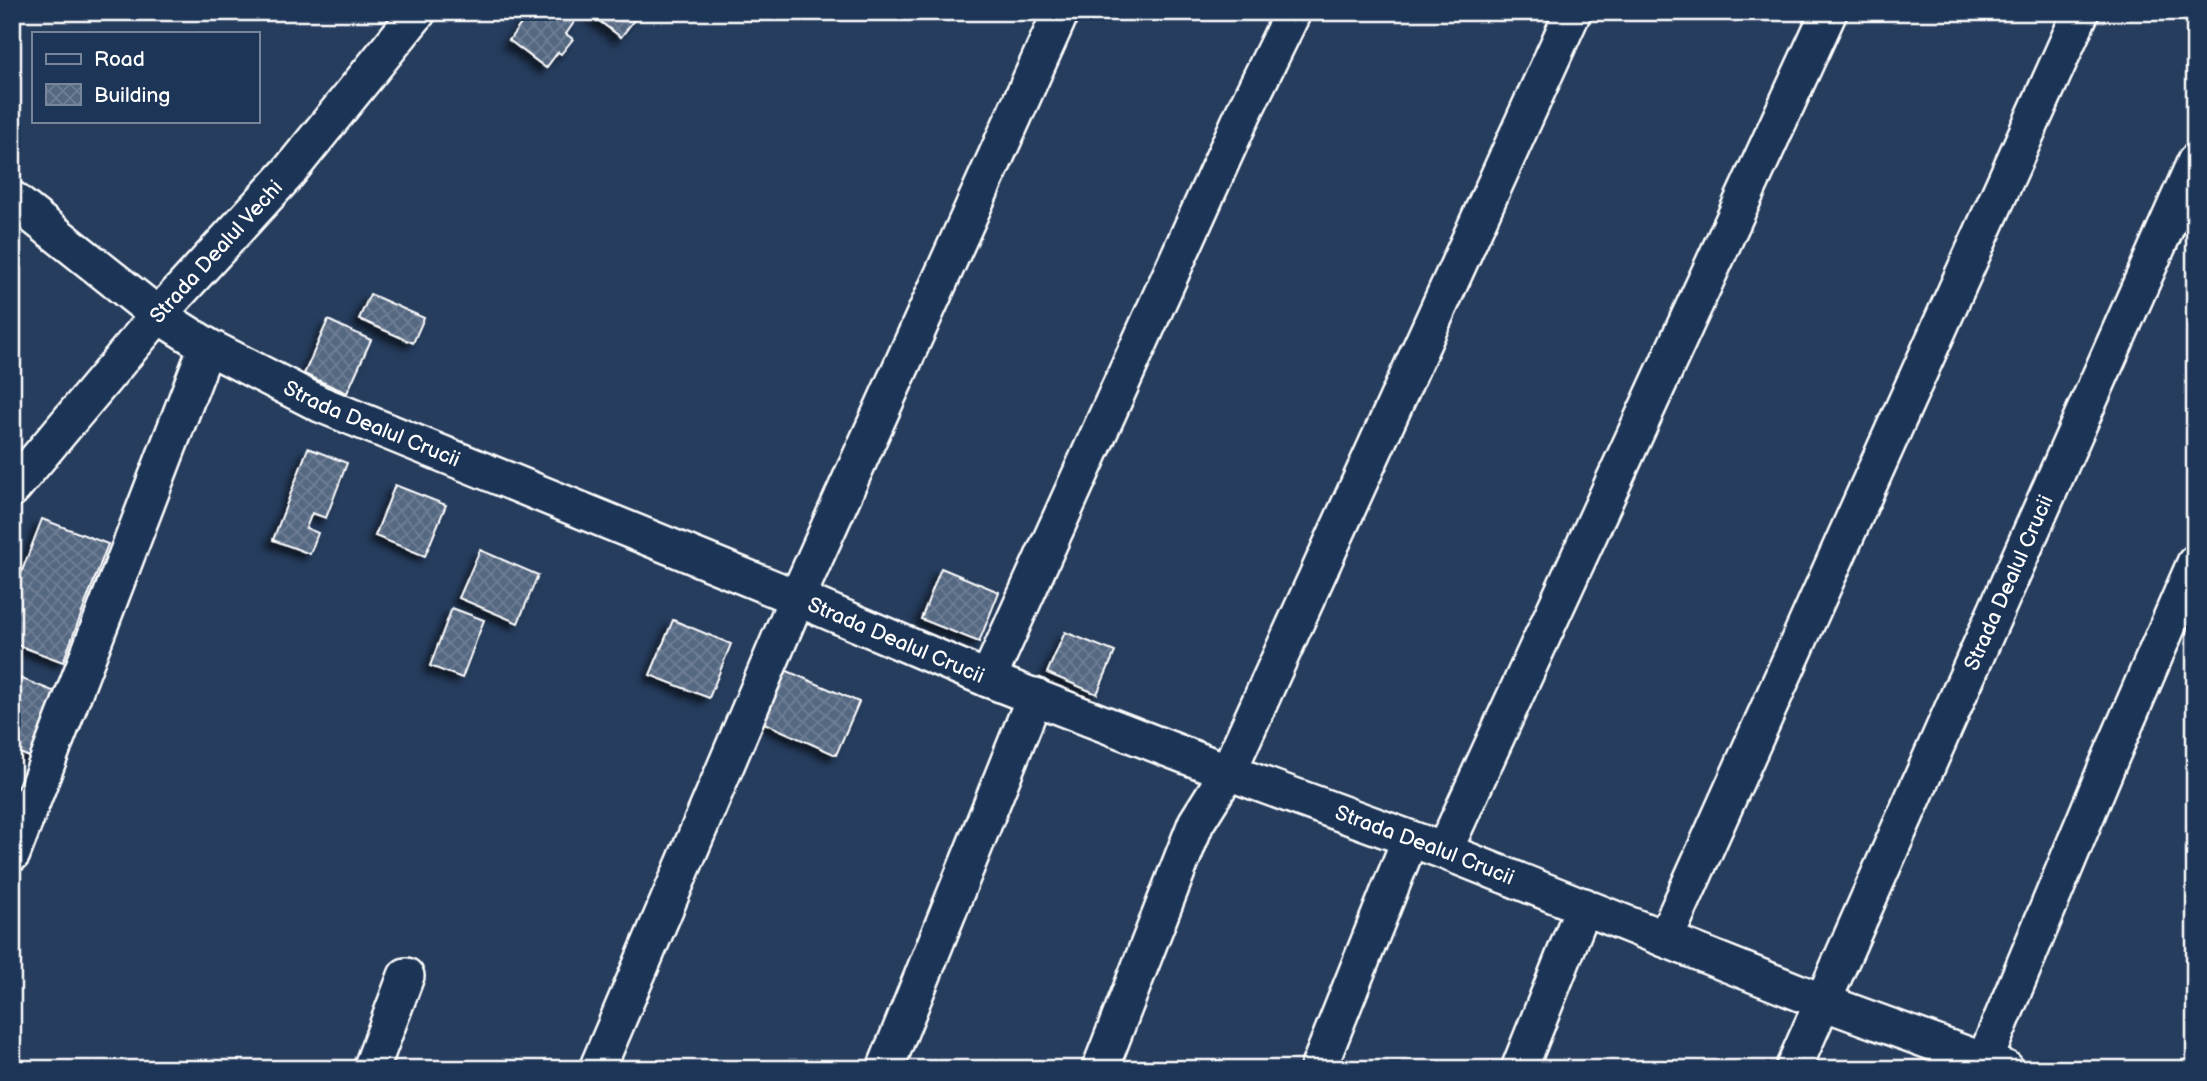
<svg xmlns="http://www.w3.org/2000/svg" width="2207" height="1081" font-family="'Balsamiq Sans',sans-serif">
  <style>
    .building { fill: url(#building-cross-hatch); stroke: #fff; stroke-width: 2; filter: url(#shadow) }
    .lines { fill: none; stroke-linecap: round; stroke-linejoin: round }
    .minor-casing { stroke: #fff; stroke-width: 40 }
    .minor { stroke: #1d3557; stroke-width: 35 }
    .labels { text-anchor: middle; stroke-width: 7; stroke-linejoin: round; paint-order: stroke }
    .street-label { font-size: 21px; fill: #fff; stroke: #1d3557 }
  </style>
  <defs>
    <pattern id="building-cross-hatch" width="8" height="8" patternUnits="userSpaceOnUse" patternTransform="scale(1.75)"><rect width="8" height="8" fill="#556781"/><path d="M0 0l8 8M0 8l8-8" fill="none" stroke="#6e7e94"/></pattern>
    <filter id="shadow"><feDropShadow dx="-6" dy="6" stdDeviation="3.5" flood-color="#0009"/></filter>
  </defs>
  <rect width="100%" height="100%" fill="#263d5e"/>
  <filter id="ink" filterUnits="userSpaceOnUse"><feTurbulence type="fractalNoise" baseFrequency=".0143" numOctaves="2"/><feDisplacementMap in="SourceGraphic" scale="14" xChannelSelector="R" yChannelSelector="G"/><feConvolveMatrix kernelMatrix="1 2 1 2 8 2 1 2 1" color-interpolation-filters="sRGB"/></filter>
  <g filter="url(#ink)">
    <!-- building -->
    <path class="building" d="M 530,12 L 574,12 L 570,17 L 575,21 L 566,34 L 573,39 L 561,54 L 558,52 L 546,68 L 509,40 Z
      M 587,12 L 640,12 L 621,37 Z
      M 370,294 L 424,318 L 413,343 L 359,319 Z
      M 328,320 L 371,340 L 347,393 L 304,374 Z
      M 308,448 L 347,463 L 326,518 L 312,513 L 306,528 L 318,533 L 310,554 L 273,540 Z
      M 395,485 L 446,505 L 425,556 L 375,536 Z
      M 42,519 L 108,544 L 63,662 L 12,643 L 12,597 Z
      M 480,550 L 538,575 L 518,623 L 459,598 Z
      M 941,568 L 999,592 L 979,642 L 921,619 Z
      M 452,608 L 484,620 L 462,678 L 430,666 Z
      M 673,620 L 731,644 L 709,698 L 650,675 Z
      M 1065,632 L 1115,652 L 1097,694 L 1047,673 Z
      M 785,670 L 859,702 L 836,755 L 762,722 Z
      M 12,675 L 58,693 L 32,758 L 12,750 Z"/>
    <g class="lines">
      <defs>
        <g id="minor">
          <path id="s1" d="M 12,199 L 158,315 L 207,346 L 320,404 L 797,598 L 988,679 L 1228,772 L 1444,851 L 1823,1002 L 2006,1069"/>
          <path id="s2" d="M 12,489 L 158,315 L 288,173 L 418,12"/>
          <path d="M 988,679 L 1243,114 L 1293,12"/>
          <path d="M 1444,851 L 1829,12"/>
          <path d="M 12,854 L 207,346"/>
          <path d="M 1665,939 L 2081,12"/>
          <path d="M 371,1069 L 406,976"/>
          <path d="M 597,1069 L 797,598 L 1061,12"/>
          <path d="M 885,1069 L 1035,696"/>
          <path d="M 1100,1069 L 1196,823 L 1228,772 L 1573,12"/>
          <path d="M 1318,1069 L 1410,839"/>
          <path d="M 1519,1069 L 1584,906"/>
          <path id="s3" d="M 1793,1069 L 2195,162"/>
          <path d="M 1981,1069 L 2107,766 L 2195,563"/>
        </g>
      </defs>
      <!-- minor casing -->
      <use href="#minor" class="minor-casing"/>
      <!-- minor -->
      <use href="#minor" class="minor"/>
    </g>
  </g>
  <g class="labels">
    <!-- street labels -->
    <g class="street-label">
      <text dy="7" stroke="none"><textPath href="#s2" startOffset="313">Strada Dealul Vechi</textPath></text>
      <text dy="7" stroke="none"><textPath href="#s1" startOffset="427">Strada Dealul Crucii</textPath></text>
      <text dy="7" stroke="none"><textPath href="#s3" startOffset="532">Strada Dealul Crucii</textPath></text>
      <text dy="7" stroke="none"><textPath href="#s1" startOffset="994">Strada Dealul Crucii</textPath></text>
      <text dy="7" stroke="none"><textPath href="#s1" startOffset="1561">Strada Dealul Crucii</textPath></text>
    </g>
  </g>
  <!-- margin -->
  <rect width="2207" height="1081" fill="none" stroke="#1d3557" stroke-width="42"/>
  <rect x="21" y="21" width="2165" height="1039" fill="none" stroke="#fff" stroke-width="2.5" filter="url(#ink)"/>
  <!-- legend -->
  <rect x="32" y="32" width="228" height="91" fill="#1d3557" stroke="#77869a" stroke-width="2"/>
  <rect x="46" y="54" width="35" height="10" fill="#1d3557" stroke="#77869a" stroke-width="2"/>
  <text x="94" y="66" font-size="21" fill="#ffffff">Road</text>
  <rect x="46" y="84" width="35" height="21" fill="url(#building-cross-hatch)" stroke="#77869a" stroke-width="2"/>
  <text x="94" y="102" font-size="21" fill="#ffffff">Building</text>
</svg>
